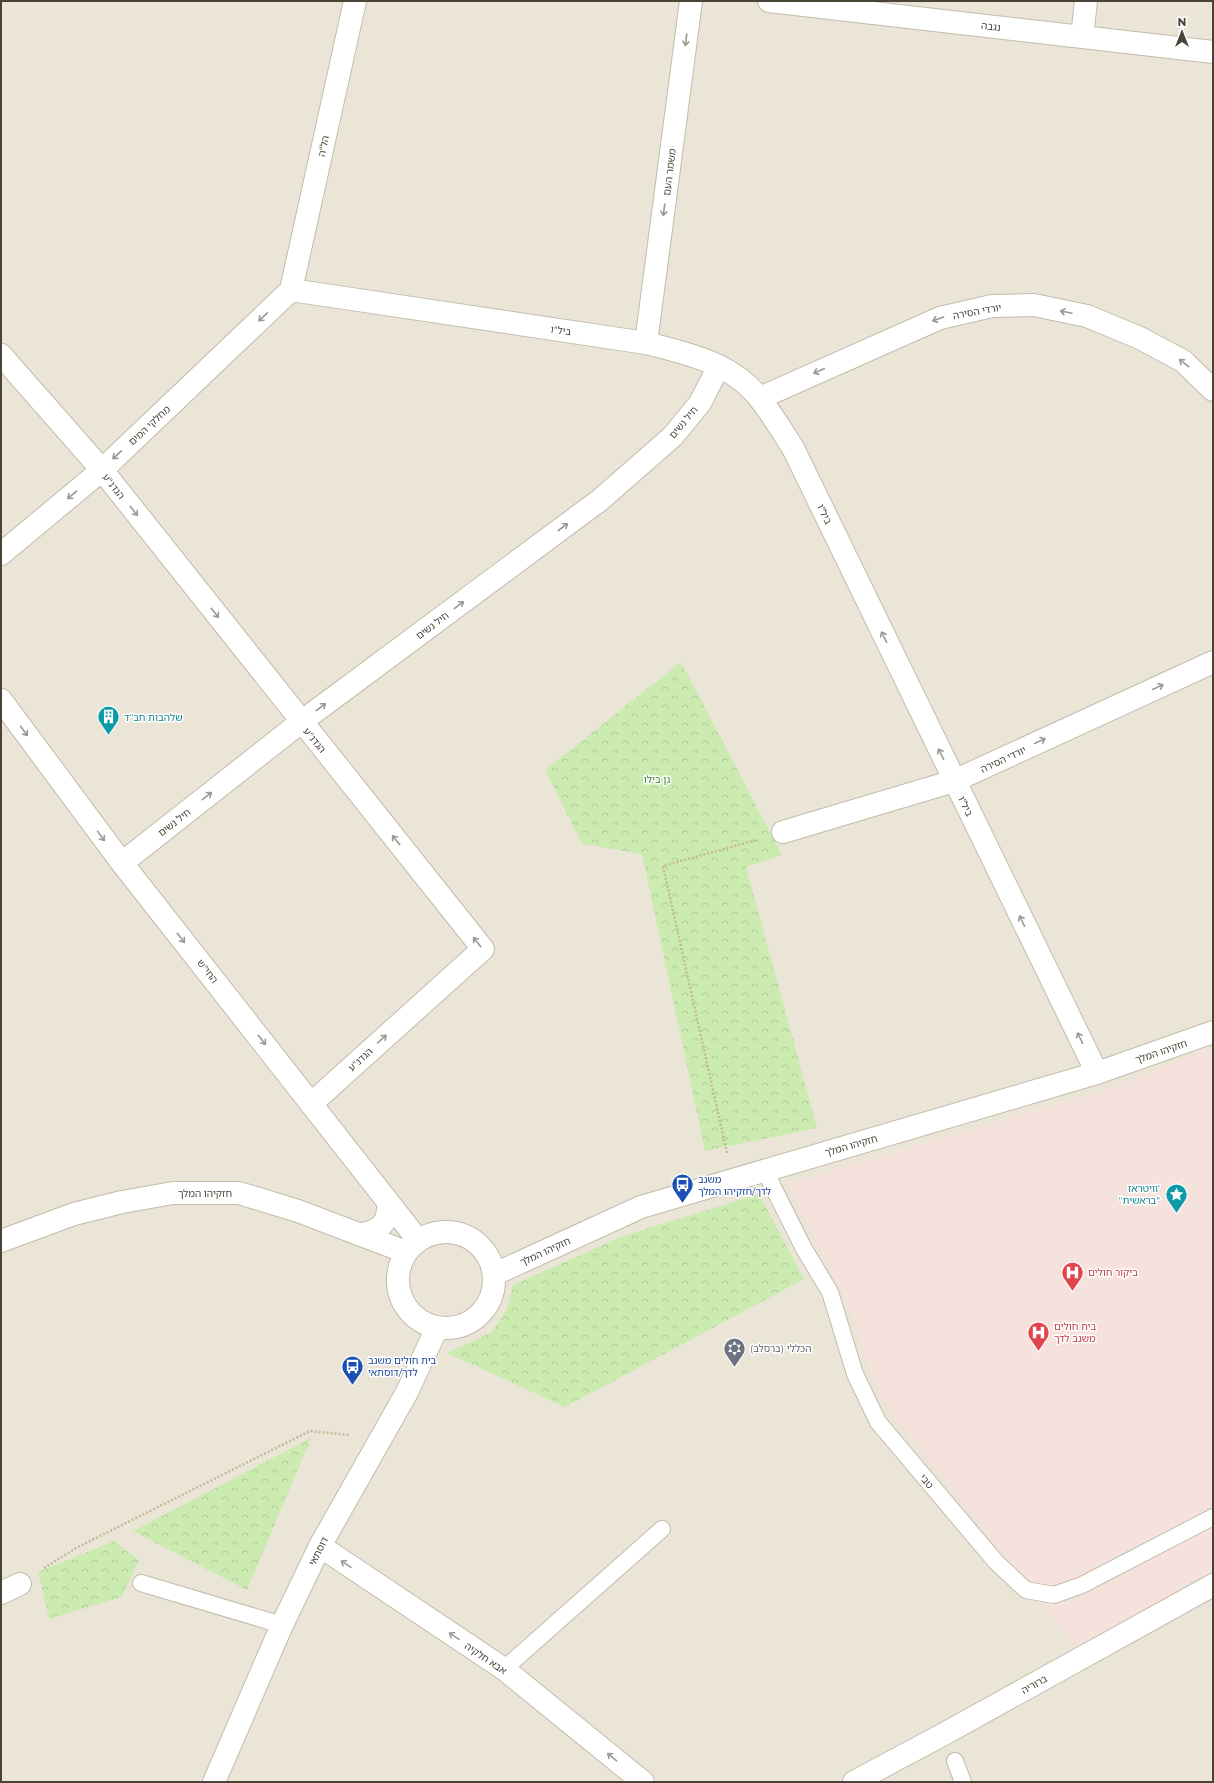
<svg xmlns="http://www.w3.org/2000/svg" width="1214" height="1783" font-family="Montserrat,'Noto Sans Hebrew',sans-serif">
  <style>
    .residential { fill: #eae5d7 }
    .medical { fill: #f6e2dc }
    .park { fill: url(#park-crowns) }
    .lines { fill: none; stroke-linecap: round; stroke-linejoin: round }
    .service-casing { stroke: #c2bcab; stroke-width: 18 }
    .minor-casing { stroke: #c2bcab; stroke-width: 24 }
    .tertiary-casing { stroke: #c2bcab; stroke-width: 24 }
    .path { stroke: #c4b99b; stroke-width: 2.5; stroke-dasharray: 2 2; stroke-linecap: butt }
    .service { stroke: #fff; stroke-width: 16 }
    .minor { stroke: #fff; stroke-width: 22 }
    .tertiary { stroke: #fff; stroke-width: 22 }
    .oneway { stroke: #9b9891 }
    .labels { text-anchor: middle; stroke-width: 3; stroke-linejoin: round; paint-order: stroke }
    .street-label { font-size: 10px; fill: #4a4437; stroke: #fff }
    .culture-label { font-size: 10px; fill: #0d838f; stroke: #fff; text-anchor: start }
    .park-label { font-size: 10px; fill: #408026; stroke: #fff }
    .transit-label { font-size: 10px; fill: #164399; stroke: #fff; text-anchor: start }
    .health-label { font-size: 10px; fill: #be3a42; stroke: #fff; text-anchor: start }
    .worship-label { font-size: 10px; fill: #5b616d; stroke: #fff; text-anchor: start }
  </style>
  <defs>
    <pattern id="park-crowns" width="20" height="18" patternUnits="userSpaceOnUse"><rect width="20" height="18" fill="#cbebb0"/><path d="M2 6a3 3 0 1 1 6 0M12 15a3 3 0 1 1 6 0" fill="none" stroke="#b0cb98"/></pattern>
  </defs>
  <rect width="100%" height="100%" fill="#f5f3e9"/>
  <!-- residential -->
  <path class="residential" d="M 1,1 L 1213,1 L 1213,1782 L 1,1782 Z"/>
  <!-- medical -->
  <path class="medical" d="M 1213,1047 L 1213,1572 L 1076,1648 L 880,1397 L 850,1308 L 787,1184 L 1112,1088 Z"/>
  <!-- park -->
  <path class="park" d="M 681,662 L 782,855 L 746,867 L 817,1128 L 705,1151 L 642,854 L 582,844 L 545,770 Z
    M 759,1194 L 804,1279 L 565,1407 L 447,1353 L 492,1332 L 507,1309 L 513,1285 L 623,1236 Z
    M 311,1438 L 247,1590 L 133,1531 Z
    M 114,1541 L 139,1560 L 122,1597 L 49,1619 L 38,1572 Z"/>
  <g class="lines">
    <defs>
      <path id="service" d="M 765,1171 L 804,1249 L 830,1292 L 855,1374 L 878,1422 L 996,1562 L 1026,1590 L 1054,1595 L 1082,1585 L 1213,1517
        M 141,1583 L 282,1625
        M 504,1669 L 662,1529
        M 955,1761 L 963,1782"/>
      <path id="minor" d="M 769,1 L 1213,52
        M 1082,37 L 1086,1
        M 291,290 L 646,343 C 686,353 733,363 760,399 C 772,414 782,431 793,448 L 1097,1073
        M 646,343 L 691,1
        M 1,355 L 102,470 L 483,949 L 312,1103
        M 760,398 L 940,318 L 992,306 L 1034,305 L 1087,316 L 1140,338 L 1183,361 L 1213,390
        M 783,832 L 954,781 L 1213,662
        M 122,863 L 301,722 L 600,500 L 673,436 L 700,403 L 719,366
        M 1,1241 L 74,1214 L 122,1202 L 173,1193 L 239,1193 L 298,1211 L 406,1252
        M 320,1546 L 504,1669 L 643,1782
        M 1,1593 L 20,1584
        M 854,1782 L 944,1734 L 1213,1585"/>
      <path id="tertiary" d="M 1,554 L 102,470 L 291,290 L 355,1
        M 1,700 L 122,863 L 418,1240
        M398 1280a48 48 0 1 1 96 0a48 48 0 1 1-96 0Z
        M 361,1234 C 380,1231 389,1223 388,1203
        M 495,1274 L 641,1207 L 1097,1073 L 1213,1032
        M 214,1782 L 282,1625 L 320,1546 L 406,1394 L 437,1328"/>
    </defs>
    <!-- service casing -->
    <use href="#service" class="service-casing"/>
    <!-- minor casing -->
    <use href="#minor" class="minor-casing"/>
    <!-- tertiary casing -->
    <use href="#tertiary" class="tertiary-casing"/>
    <!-- path -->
    <path class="path" d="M 727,1153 L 663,866 L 756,840
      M 44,1568 L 78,1547 L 310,1431 L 349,1435"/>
    <!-- service -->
    <use href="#service" class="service"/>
    <!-- minor -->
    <use href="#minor" class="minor"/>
    <!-- tertiary -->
    <use href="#tertiary" class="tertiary"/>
  </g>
  <!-- one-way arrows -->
  <defs><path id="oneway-shaft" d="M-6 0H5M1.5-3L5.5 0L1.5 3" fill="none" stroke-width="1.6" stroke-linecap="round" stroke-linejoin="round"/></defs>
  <g class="oneway">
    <use href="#oneway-shaft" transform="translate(686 40) rotate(97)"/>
    <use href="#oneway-shaft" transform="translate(664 210) rotate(97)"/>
    <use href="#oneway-shaft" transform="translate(1066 312) rotate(-168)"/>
    <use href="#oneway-shaft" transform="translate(263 317) rotate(136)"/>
    <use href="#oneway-shaft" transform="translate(938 319) rotate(160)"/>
    <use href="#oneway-shaft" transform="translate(1184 363) rotate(-142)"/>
    <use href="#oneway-shaft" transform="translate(819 371) rotate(156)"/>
    <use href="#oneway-shaft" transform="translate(117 455) rotate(137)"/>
    <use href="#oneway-shaft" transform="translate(72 495) rotate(140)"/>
    <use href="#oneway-shaft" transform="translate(134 511) rotate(52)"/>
    <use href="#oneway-shaft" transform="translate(563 527) rotate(-37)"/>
    <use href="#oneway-shaft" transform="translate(459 605) rotate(-37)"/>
    <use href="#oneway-shaft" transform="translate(215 613) rotate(52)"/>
    <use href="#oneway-shaft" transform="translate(884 637) rotate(-116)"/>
    <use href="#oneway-shaft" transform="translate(1158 687) rotate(-25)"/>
    <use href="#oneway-shaft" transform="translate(321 707) rotate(-37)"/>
    <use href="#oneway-shaft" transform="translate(24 731) rotate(54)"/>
    <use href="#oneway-shaft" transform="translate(1040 741) rotate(-25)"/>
    <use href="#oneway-shaft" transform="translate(941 754) rotate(-116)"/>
    <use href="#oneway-shaft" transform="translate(207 796) rotate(-38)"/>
    <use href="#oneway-shaft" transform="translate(101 836) rotate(54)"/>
    <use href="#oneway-shaft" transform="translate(396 840) rotate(-129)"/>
    <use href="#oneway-shaft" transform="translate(1022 921) rotate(-116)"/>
    <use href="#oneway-shaft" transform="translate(181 938) rotate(52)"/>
    <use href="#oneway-shaft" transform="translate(477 942) rotate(-129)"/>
    <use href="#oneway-shaft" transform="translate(1080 1038) rotate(-116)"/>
    <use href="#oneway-shaft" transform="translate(382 1039) rotate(-42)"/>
    <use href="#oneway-shaft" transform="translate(262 1040) rotate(52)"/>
    <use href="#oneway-shaft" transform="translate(346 1564) rotate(-146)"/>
    <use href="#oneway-shaft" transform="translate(454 1636) rotate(-146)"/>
    <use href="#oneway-shaft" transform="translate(612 1757) rotate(-141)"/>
  </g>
  <!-- icons -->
  <defs>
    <symbol id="building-pin" viewBox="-11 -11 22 30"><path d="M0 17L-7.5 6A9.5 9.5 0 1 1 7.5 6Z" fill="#0f9aa8" stroke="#fff"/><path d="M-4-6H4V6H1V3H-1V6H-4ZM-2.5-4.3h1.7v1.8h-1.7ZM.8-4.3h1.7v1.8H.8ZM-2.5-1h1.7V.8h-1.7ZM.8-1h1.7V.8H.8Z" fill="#fff"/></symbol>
    <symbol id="bus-pin" viewBox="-11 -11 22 30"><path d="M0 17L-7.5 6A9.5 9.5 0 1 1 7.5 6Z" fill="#1a4fb4" stroke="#fff"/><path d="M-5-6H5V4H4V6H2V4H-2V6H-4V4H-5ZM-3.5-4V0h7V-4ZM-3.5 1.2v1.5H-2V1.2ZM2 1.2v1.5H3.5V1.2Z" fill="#fff"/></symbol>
    <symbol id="sight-pin" viewBox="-11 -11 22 30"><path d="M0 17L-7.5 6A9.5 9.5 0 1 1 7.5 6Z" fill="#0f9aa8" stroke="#fff"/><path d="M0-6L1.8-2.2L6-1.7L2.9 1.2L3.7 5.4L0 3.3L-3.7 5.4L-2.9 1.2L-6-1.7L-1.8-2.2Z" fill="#fff"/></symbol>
    <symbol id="hospital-pin" viewBox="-11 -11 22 30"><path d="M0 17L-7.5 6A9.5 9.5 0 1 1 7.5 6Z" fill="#e0444e" stroke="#fff"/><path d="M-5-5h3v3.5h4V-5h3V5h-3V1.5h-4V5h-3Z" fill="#fff"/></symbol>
    <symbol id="synagogue-pin" viewBox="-11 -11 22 30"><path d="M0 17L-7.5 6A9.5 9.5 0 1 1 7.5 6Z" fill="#6b7280" stroke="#fff"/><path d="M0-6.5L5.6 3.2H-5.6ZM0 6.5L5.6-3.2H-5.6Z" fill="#fff"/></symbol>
  </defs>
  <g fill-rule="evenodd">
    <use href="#building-pin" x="96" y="704" width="25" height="34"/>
    <use href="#bus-pin" x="670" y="1172" width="25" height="34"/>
    <use href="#sight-pin" x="1164" y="1182" width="25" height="34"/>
    <use href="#hospital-pin" x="1060" y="1260" width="25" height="34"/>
    <use href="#hospital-pin" x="1026" y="1320" width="25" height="34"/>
    <use href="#synagogue-pin" x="722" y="1336" width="25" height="34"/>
    <use href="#bus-pin" x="340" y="1354" width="25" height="34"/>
  </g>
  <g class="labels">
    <!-- street labels -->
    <g class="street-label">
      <text transform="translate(991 26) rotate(7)" y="4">נגבה</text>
      <text transform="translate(323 146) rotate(-78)" y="4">הל"ה</text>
      <text transform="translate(669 172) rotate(-83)" y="4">משמר העם</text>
      <text transform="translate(977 311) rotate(-10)" y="4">יורדי הסירה</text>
      <text transform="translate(561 330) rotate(8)" y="4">ביל"ו</text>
      <text transform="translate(683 422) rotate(-50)" y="4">חיל נשים</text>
      <text transform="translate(149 425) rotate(-43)" y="4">מחלקי המים</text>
      <text transform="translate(114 486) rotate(52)" y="4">הגדנ"ע</text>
      <text transform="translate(825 514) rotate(64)" y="4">ביל"ו</text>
      <text transform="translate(432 625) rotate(-37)" y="4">חיל נשים</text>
      <text transform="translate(315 740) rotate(51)" y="4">הגדנ"ע</text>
      <text transform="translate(1003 759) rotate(-25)" y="4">יורדי הסירה</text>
      <text transform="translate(966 806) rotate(64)" y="4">ביל"ו</text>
      <text transform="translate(174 822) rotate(-38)" y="4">חיל נשים</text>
      <text transform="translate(208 971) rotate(52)" y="4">החי"ש</text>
      <text transform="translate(1161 1051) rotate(-19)" y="4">חזקיהו המלך</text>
      <text transform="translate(360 1059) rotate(-42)" y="4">הגדנ"ע</text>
      <text transform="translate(851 1145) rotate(-16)" y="4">חזקיהו המלך</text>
      <text x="205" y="1197">חזקיהו המלך</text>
      <text transform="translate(545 1251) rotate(-25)" y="4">חזקיהו המלך</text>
      <text transform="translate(927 1481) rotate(50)" y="4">טבי</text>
      <text transform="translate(318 1551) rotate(-63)" y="4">דוסתאי</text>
      <text transform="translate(486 1658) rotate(34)" y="4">אבא חלקיה</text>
      <text transform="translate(1034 1684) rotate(-29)" y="4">ברוריה</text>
    </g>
    <!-- culture labels -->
    <g class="culture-label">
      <text x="124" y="721">שלהבות חב"ד</text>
      <text x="1160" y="1192" text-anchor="end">וויטראז'<tspan x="1160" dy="12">"בראשית"</tspan></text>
    </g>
    <!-- park labels -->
    <g class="park-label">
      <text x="657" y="783">גן בילו</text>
    </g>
    <!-- transit labels -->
    <g class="transit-label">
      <text x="698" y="1183">משגב<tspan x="698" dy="12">לדך/חזקיהו המלך</tspan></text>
      <text x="368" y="1364">בית חולים משגב<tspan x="368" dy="12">לדך/דוסתאי</tspan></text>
    </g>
    <!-- health labels -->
    <g class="health-label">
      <text x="1088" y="1276">ביקור חולים</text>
      <text x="1054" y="1330">בית חולים<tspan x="1054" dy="12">משגב לדך</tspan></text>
    </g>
    <!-- worship labels -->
    <g class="worship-label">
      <text x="750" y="1352">הכללי (ברסלב)</text>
    </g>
  </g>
  <!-- border -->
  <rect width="1214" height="1783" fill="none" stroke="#4a4437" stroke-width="4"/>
  <!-- north arrow -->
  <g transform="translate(1182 32)" stroke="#ffffff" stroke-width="3" paint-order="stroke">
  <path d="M0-3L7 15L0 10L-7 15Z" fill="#4a4437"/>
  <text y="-6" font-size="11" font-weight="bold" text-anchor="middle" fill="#4a4437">N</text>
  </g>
</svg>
